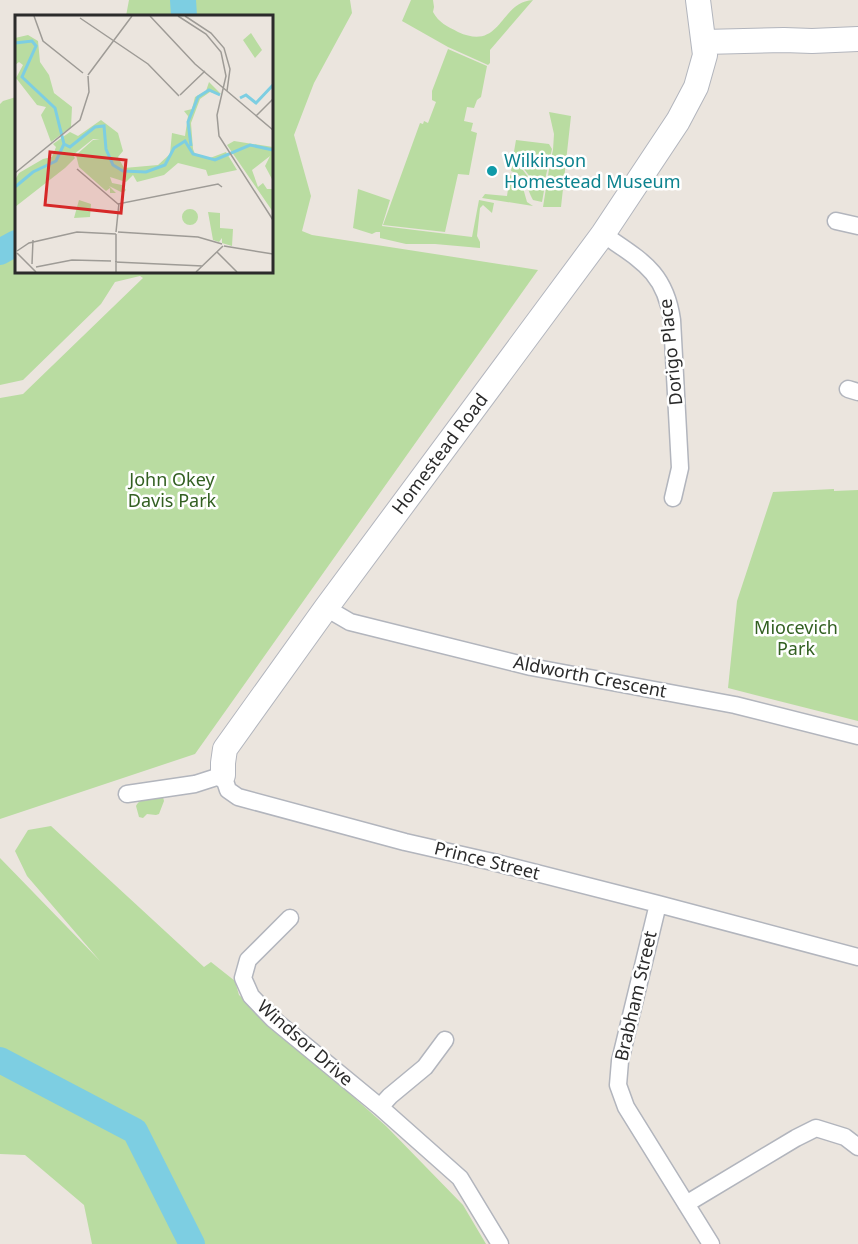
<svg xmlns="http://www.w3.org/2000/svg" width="858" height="1244" font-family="'Noto Sans',sans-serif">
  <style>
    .green { fill: #b9dca1 }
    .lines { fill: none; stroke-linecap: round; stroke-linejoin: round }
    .river { stroke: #7dcee2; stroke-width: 26 }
    .street-casing { stroke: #b2b5bd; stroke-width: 19 }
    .secondary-casing { stroke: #b2b5bd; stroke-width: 26 }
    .street { stroke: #fff; stroke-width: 16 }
    .secondary { stroke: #fff; stroke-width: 24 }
    .culture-dot { fill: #0f9aa8; stroke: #fff; stroke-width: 2 }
    .labels { text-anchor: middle; stroke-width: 5; stroke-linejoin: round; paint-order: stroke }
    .culture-label { font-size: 18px; fill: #0d838f; stroke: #fff; text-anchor: start }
    .street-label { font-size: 18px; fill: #2b2b2b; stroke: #fff }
    .park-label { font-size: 18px; fill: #336022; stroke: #fff }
    .inset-river { fill: none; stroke: #7dcee2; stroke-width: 3 }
    .inset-road { fill: none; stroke: #9e9b96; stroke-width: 1.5 }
    .view { fill: #d62828; fill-opacity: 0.15; stroke: #d62828; stroke-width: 3 }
    .inset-edge { fill: none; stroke: #2b2b2b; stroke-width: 3 }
  </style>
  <rect width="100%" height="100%" fill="#ebe5de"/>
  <!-- green -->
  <path class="green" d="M 129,0 L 350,0 L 352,13 L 314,83 L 294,135 L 311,196 L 302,231 L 312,235 L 538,270 L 195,754 L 0,819 L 0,398 L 23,394 L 143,278 L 140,276 L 115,282 L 101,304 L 23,380 L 0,385 L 0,104 L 3,101 L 16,97 L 16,272 L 272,272 L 272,16 L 126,16 Z
    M 411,0 L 433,0 L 434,7 L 433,12 C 439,23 447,26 458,32 C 502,52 499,2 533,0 L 490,50 L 490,63 L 488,65 L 448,47 L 402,21 Z
    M 448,49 L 487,66 L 481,97 L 477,100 L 474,108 L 467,107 L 464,121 L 473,123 L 471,131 L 477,133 L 469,175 L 458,174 L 445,232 L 383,225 L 420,123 L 423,124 L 424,121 L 428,123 L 436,102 L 432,100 L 432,91 Z
    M 549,112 L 571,116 L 561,207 L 543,207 L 550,163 L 553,150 L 554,134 Z
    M 516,140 L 549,144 L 552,149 L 544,184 L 534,182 L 524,169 L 512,163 Z
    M 512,165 L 522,169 L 533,183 L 545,185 L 542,202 L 533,200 C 526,187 527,177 511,171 Z
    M 510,175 L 521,181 L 527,202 L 533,206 L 482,198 L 485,194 L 507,196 Z
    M 358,189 L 390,200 L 382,226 L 472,237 L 479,200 L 494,203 L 492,213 L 483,205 L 480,208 L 477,236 L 480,242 L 480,248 L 435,244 L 406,244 L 380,238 L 380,232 L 376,232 L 372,234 L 353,228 Z
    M 834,489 L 834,491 L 858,490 L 858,721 L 728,688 L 737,601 L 773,492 Z
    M 163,797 L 164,801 L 159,814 L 156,815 L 147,814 L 143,818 L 139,817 L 136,806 C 141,796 154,798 163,797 Z
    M 51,826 L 204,967 L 211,962 L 235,981 L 239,995 L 386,1126 L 463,1205 L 486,1244 L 92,1244 L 84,1205 L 25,1155 L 0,1154 L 0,858 L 100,961 L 27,876 L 15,851 L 28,830 Z"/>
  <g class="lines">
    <!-- river -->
    <path class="river" d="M 183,0 L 184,16
      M 0,252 L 16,243
      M 0,1060 L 135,1131 L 192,1244"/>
    <defs>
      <path id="street" d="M 836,221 L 858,226
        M 603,234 C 640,260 665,271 672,320 L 680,468 L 673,498
        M 848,389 L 858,392
        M 326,608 L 350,622 L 531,667 L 735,705 L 858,736
        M 127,794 L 195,784 L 223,775 L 228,790 L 238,797 L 405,842 L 493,862 L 658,904 L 858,957
        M 658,904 L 620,1061 L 618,1085 L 626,1107 L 711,1244
        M 290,918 L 248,960 L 243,978 L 251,996 L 273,1019 L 380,1107 L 460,1178 L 500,1244
        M 380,1107 L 390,1096 L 425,1067 L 445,1040
        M 686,1204 L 796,1138 L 816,1128 L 845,1137 L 858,1147"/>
      <path id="secondary" d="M 704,42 L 784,40 L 812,41 L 858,39
        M 223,775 L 223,763 L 225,749 L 326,608 L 603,234 L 678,121 L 696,87 L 705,55 L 698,0"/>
    </defs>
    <!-- street casing -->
    <use href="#street" class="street-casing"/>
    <!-- secondary casing -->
    <use href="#secondary" class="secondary-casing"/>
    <!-- street -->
    <use href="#street" class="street"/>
    <!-- secondary -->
    <use href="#secondary" class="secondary"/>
  </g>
  <!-- markers -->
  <circle class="culture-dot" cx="492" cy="171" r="6"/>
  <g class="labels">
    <!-- culture labels -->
    <g class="culture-label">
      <text x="504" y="167">Wilkinson<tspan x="504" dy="21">Homestead Museum</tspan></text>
    </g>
    <!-- street labels -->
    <g class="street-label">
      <text transform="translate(671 352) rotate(-96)" y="6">Dorigo Place</text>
      <text transform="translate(440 454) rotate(-53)" y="6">Homestead Road</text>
      <text transform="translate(590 677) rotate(11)" y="6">Aldworth Crescent</text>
      <text transform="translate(487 861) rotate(14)" y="6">Prince Street</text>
      <text transform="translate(636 996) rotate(-77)" y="6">Brabham Street</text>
      <text transform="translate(305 1043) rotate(41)" y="6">Windsor Drive</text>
    </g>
    <!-- park labels -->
    <g class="park-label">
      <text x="172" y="486">John Okey<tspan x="172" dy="21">Davis Park</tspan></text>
      <text x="796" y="634">Miocevich<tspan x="796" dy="21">Park</tspan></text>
    </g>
  </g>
  <!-- overview -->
  <g transform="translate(15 15)">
    <rect width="258" height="258" fill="#ebe5de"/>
    <path d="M 236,18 L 247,35 L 240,43 L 228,25 ZM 13,20 L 23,26 L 25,47 L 34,60 L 39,78 L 57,92 L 56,112 L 36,127 L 26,100 L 31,92 L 22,90 L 1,63 L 8,50 L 4,47 L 0,50 L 0,23 ZM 194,67 L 206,79 L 195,77 L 185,84 L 176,108 L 178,134 L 180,139 L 195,143 L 211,137 L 222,155 L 193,161 L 191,155 L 163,148 L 149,160 L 122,167 L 118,160 L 111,167 L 95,162 L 97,168 L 107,170 L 111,175 L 108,178 L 94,171 L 101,178 L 95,178 L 95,173 L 91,176 L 64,152 L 61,140 L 78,125 L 85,125 L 78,124 L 58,140 L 60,143 L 50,153 L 0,192 L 0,165 L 4,158 L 28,144 L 37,142 L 41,132 L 38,129 L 55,117 L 63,121 L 86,105 L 103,118 L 108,136 L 103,142 L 109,153 L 143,150 L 155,139 L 157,118 L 170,121 L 173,101 L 169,96 L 177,94 L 180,82 L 191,76 ZM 219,126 L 258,132 L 258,166 L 250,151 L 255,141 L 237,155 L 243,172 L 248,168 L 252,174 L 258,174 L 258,197 L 212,130 ZM 64,185 L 76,189 L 75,202 L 59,203 ZM167 202a8 8 0 1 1 16 0a8 8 0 1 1-16 0ZM 193,197 L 205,198 L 205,213 L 218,214 L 217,231 L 207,228 L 207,223 L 204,227 L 198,225 Z" fill="#b9dca1"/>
    <path class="inset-river" d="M 0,28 L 17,26 L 21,31 L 7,62 L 40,93 L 49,129 L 55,132 L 80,112 L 89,111 L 91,134 L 98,150 L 108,156 L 131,157 L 150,150 L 159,133 L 170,126 L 178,139 L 200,145 L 235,130 L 258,135M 225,83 L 231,80 L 241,88 L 258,70M 176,131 L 173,107 L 183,82 L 194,75 L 205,80M 0,172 L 18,157 L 41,146 L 49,129"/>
    <path class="inset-road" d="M 19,1 L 28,26 L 68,58M 135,1 L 180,49 L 258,115M 163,1 L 191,19 L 206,37 L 211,61 L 202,100 L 204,121 L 258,205M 170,1 L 196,18 L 209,33 L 215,54 L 212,76M 65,3 L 133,49 L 164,81M 73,60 L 117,1M 165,80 L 190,56M 241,101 L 258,84M 62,154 L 103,189 L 203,169 L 207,172M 0,158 L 65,105 L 74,77 L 73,61M 101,217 L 104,188M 103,217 L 183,222 L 207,229M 209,231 L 258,239M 2,236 L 14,228 L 62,217 L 101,219M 202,237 L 222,257M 2,238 L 21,257M 100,247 L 188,251M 17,249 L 18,225M 21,252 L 57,245 L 96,246M 101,257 L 101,219M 181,257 L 208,231"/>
    <path class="view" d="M 35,137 L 111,145 L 106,198 L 30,190 Z"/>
    <rect width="258" height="258" class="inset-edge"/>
  </g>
</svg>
